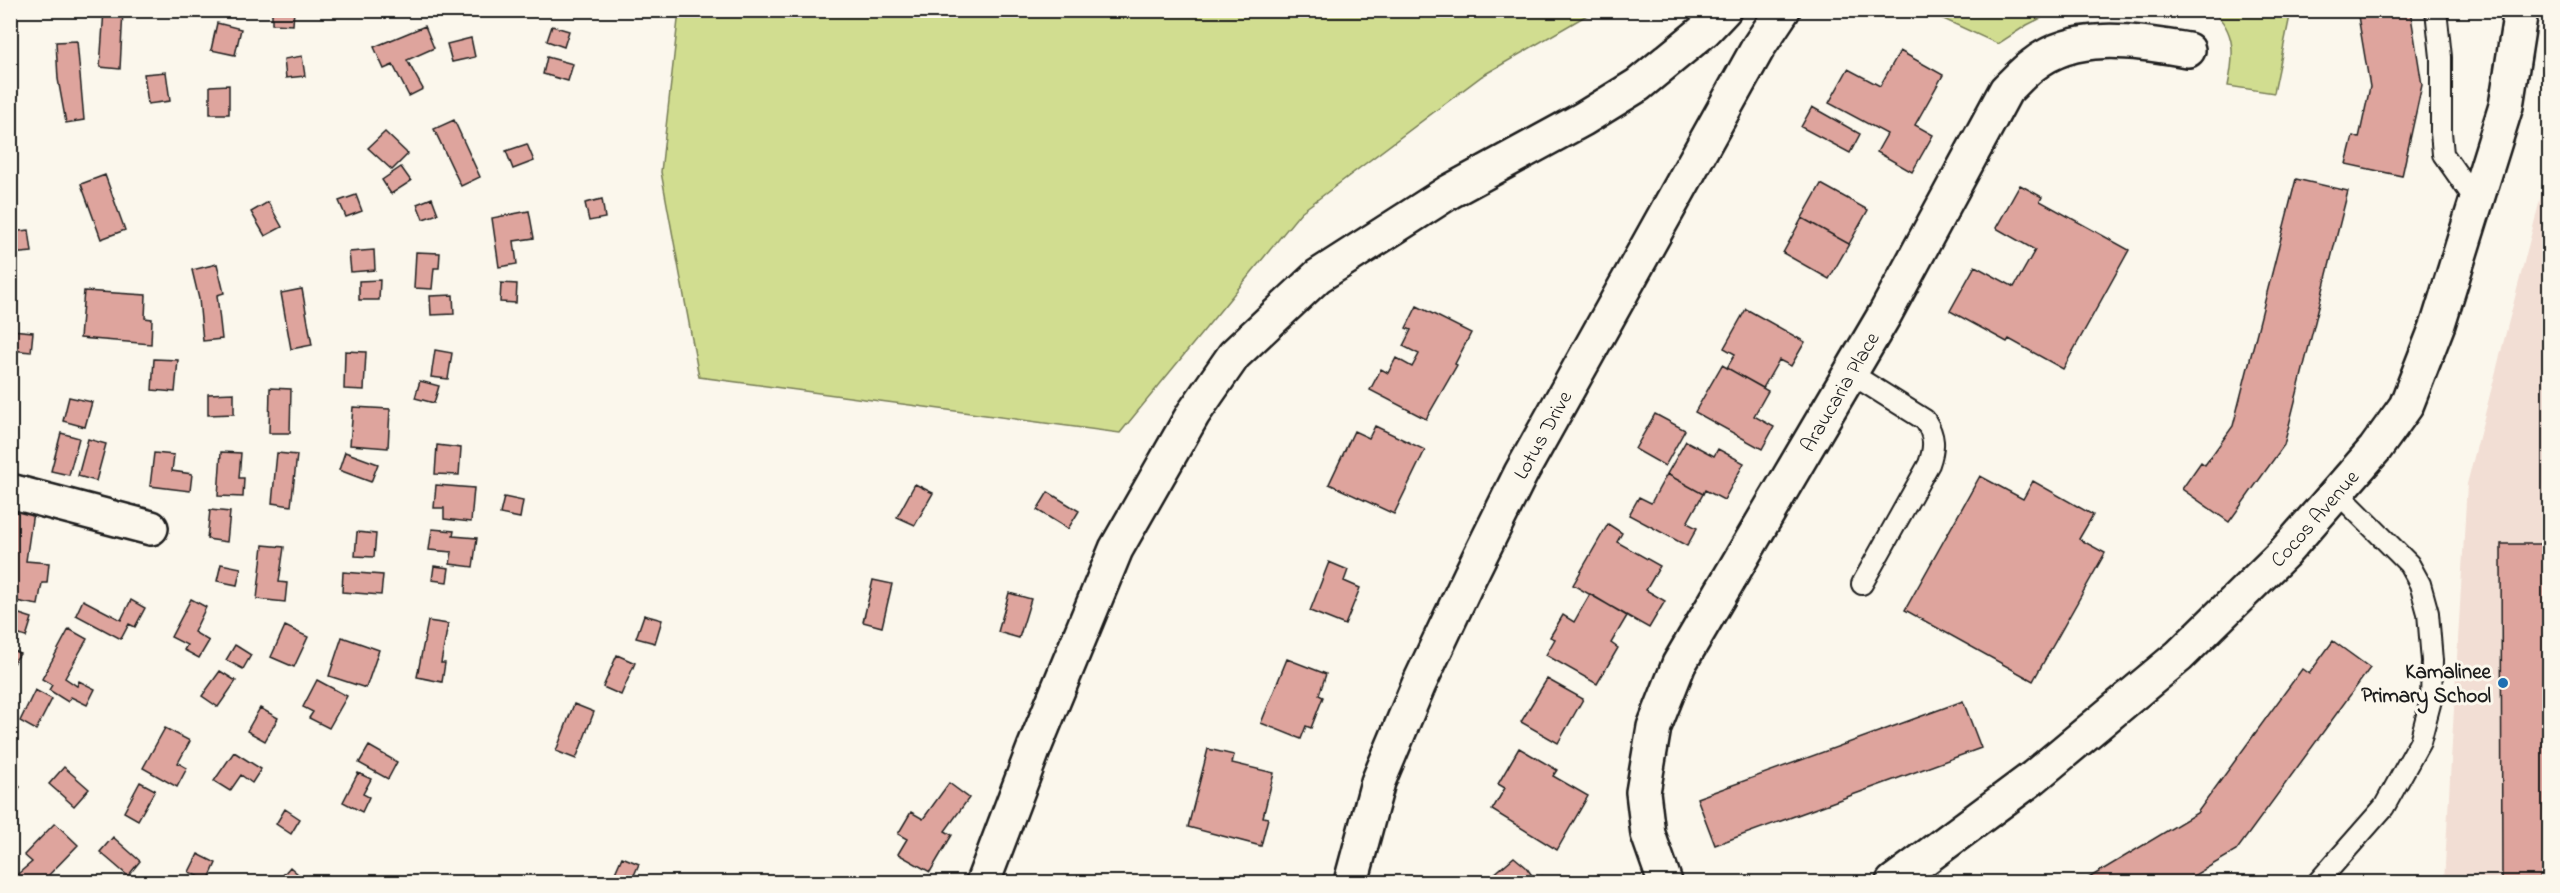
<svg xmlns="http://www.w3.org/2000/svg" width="2560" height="893" font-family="'Indie Flower',sans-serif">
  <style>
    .built { fill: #f2ded4 }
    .green { fill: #d1dd90; stroke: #767c56; stroke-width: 1.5 }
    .building { fill: #dea49d; stroke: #1c1c1c; stroke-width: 1.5 }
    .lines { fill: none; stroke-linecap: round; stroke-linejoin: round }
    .lane-casing { stroke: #1c1c1c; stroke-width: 24 }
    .street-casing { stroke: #1c1c1c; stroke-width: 38 }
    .secondary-casing { stroke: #1c1c1c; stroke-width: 38 }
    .lane { stroke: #fbf7ec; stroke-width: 20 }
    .street { stroke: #fbf7ec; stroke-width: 33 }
    .secondary { stroke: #fbf7ec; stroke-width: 33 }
    .poi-dot { fill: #1f6fb2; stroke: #fbf7ec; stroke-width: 2 }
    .labels { text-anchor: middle; stroke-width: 6; stroke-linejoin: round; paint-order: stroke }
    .street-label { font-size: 21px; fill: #1c1c1c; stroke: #fbf7ec }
    .poi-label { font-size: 21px; font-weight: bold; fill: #1c1c1c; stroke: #fbf7ec; text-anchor: end }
  </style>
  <rect width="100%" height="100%" fill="#fbf7ec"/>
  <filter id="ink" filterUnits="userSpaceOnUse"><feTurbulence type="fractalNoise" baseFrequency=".0167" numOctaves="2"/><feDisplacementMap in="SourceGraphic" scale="12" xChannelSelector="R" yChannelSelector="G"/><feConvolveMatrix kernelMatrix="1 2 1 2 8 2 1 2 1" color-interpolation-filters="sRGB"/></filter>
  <g filter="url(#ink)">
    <!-- built -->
    <path class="built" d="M 2549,165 L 2549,882 L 2444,882 L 2467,484 Z"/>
    <!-- green -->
    <path class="green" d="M 679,11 L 679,10 L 1594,11 L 1482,76 L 1301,212 L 1120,433 L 699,377 L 661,172 Z
      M 1926,11 L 1926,10 L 2055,11 L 2027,25 L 1998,44 Z
      M 2212,11 L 2291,11 L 2274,93 L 2228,86 C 2234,57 2237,31 2212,11 Z"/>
    <!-- building -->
    <path class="building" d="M 104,10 L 123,10 L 120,69 L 100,67 Z
      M 272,10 L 294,10 L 293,25 L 272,24 Z
      M 2357,10 L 2410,10 L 2422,85 L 2402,176 L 2346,164 L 2353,136 L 2359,138 L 2370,87 Z
      M 217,23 L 241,29 L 235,55 L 211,50 Z
      M 425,26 L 434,48 L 407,60 L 423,89 L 409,96 L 393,65 L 384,69 L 374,47 Z
      M 552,26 L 569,31 L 564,47 L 547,41 Z
      M 471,38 L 475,57 L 452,62 L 447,44 Z
      M 77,41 L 84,120 L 66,123 L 58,79 L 56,42 Z
      M 1900,51 L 1943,75 L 1915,125 L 1933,135 L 1912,172 L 1877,152 L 1887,134 L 1829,103 L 1848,69 L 1880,86 Z
      M 302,56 L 305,76 L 286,78 L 284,59 Z
      M 547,57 L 573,64 L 568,81 L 543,74 Z
      M 166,72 L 170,101 L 148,104 L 144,74 Z
      M 229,85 L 229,114 L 210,114 L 210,86 Z
      M 1812,107 L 1860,134 L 1850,153 L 1801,127 Z
      M 454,120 L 480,177 L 461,186 L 434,129 Z
      M 385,132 L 408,154 L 392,170 L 368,148 Z
      M 527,144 L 534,161 L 513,169 L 506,151 Z
      M 401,167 L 411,181 L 391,194 L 382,180 Z
      M 105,175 L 125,230 L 101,239 L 81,184 Z
      M 2296,179 L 2348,191 L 2284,445 L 2229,522 L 2182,489 L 2201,462 L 2205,465 L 2233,426 Z
      M 1821,184 L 1868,210 L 1849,244 L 1802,218 Z
      M 2020,185 L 2042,197 L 2040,201 L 2129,250 L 2063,369 L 2009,339 L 2007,342 L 1950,311 L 1975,266 L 2014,287 L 2035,250 L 1996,228 Z
      M 356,195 L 362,211 L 346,217 L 339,201 Z
      M 432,198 L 438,214 L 423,219 L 417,204 Z
      M 602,199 L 605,218 L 589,221 L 585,203 Z
      M 268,202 L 282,227 L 265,236 L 251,212 Z
      M 529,211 L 534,238 L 514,241 L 517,264 L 499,267 L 492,218 Z
      M 1802,218 L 1849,244 L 1829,279 L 1783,253 Z
      M 29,230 L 32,252 L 10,254 L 10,232 Z
      M 374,250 L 375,270 L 351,272 L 349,252 Z
      M 416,252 L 440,253 L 439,268 L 434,268 L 432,289 L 414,288 Z
      M 217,264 L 224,293 L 217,295 L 222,339 L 203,341 L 199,299 L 192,270 Z
      M 380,280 L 379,300 L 359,300 L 359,281 Z
      M 501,283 L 517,284 L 516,303 L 500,302 Z
      M 302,289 L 312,345 L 291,349 L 281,293 Z
      M 84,291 L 146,295 L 145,318 L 152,319 L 151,344 L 80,338 Z
      M 453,295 L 454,314 L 431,315 L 430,296 Z
      M 1417,306 L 1471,333 L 1455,364 L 1457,365 L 1426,419 L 1370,390 L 1381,369 L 1388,373 L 1396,358 L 1412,367 L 1419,354 L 1403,346 L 1411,330 L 1406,328 Z
      M 1746,309 L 1805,342 L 1791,366 L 1779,360 L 1763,388 L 1727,368 L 1735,354 L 1724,348 Z
      M 11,330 L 33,332 L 31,352 L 10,350 Z
      M 435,350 L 452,353 L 448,379 L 431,377 Z
      M 345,351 L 366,352 L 364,390 L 344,389 Z
      M 154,359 L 178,360 L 175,392 L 152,390 Z
      M 1722,365 L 1768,391 L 1754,416 L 1774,427 L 1762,449 L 1695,412 Z
      M 420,381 L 439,386 L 434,403 L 415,398 Z
      M 270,388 L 291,389 L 290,433 L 269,433 Z
      M 234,393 L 234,414 L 208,415 L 208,394 Z
      M 69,397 L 92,402 L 85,427 L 63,421 Z
      M 353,407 L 390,409 L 388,448 L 350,445 Z
      M 1655,414 L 1685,430 L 1665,466 L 1635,449 Z
      M 1375,426 L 1425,450 L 1394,514 L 1329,484 L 1354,431 L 1369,438 Z
      M 61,433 L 79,438 L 69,475 L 51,471 Z
      M 88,439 L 106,444 L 96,481 L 78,476 Z
      M 1686,441 L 1714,456 L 1718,449 L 1744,463 L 1724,500 L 1705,490 L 1703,494 L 1667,474 Z
      M 437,445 L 461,448 L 459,475 L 435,474 Z
      M 221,452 L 241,453 L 239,478 L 244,478 L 243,497 L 218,496 Z
      M 345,452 L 378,464 L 371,482 L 339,470 Z
      M 154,453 L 174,455 L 172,471 L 192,474 L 190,491 L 150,486 Z
      M 277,453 L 297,455 L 291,506 L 272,503 Z
      M 1667,474 L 1703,494 L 1687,523 L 1697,528 L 1687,546 L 1629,515 L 1639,497 L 1651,503 Z
      M 1980,476 L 2023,499 L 2033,481 L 2093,515 L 2079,539 L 2105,553 L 2033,681 L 1905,610 Z
      M 915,484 L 933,493 L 915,525 L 897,517 Z
      M 436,485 L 474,488 L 471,522 L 444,519 L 444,508 L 434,508 Z
      M 1048,492 L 1079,511 L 1068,529 L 1037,510 Z
      M 504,497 L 523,501 L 520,518 L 500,514 Z
      M 10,501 L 34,505 L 26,561 L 49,563 L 47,583 L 42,583 L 38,605 L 10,600 Z
      M 210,510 L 230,512 L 227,542 L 207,539 Z
      M 1608,524 L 1622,533 L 1617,542 L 1660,566 L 1646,590 L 1665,601 L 1649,628 L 1573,585 Z
      M 432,529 L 454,531 L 453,536 L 477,538 L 473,567 L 450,564 L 452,552 L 429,550 Z
      M 357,532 L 376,534 L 374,557 L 355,556 Z
      M 2501,544 L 2550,544 L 2550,882 L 2502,882 Z
      M 263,545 L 284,547 L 279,582 L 287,583 L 285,602 L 257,599 Z
      M 1329,562 L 1348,570 L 1344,581 L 1360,588 L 1345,625 L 1310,611 Z
      M 221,564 L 241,568 L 237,585 L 217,581 Z
      M 434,566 L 449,568 L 447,582 L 432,580 Z
      M 343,572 L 383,575 L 381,595 L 342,592 Z
      M 873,580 L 892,584 L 882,627 L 863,622 Z
      M 1009,593 L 1031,599 L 1019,638 L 998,632 Z
      M 1590,594 L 1627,616 L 1611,643 L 1618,648 L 1597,684 L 1546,655 L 1555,639 L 1550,637 L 1563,615 L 1574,622 Z
      M 191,599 L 206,607 L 194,632 L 209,641 L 199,658 L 184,650 L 187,645 L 171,637 Z
      M 83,600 L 121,620 L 131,600 L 145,608 L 135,627 L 129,624 L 121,639 L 76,615 Z
      M 10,611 L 32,618 L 26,637 L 10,632 Z
      M 644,615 L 662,620 L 655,643 L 636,638 Z
      M 428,621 L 448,624 L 441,663 L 445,663 L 442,682 L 417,677 Z
      M 285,626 L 308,637 L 294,667 L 271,657 Z
      M 69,629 L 87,639 L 65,678 L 77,686 L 79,681 L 95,689 L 87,705 L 71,697 L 68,702 L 49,690 L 52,685 L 42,679 Z
      M 342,637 L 379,650 L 366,688 L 329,676 Z
      M 2333,641 L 2370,668 L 2236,851 L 2183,882 L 2082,882 L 2197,813 L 2302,669 L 2309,674 Z
      M 235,645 L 251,655 L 243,669 L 226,660 Z
      M 10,648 L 20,654 L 10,667 Z
      M 617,655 L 635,663 L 621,695 L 603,687 Z
      M 1287,659 L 1326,674 L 1319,695 L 1323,697 L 1311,728 L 1306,726 L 1301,739 L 1261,723 Z
      M 220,671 L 236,681 L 218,707 L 202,696 Z
      M 1547,679 L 1583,699 L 1558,743 L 1521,722 Z
      M 317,680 L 347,696 L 329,728 L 309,718 L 313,712 L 303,707 Z
      M 35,690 L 52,699 L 36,730 L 20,721 Z
      M 1963,701 L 1981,748 L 1715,845 L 1697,798 Z
      M 574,704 L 594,712 L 576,759 L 556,751 Z
      M 260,708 L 278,718 L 265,741 L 247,731 Z
      M 165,728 L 190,741 L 178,763 L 187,768 L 177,787 L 143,768 Z
      M 369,746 L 397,762 L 388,779 L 359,763 Z
      M 1519,748 L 1557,770 L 1553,776 L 1588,796 L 1557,850 L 1492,810 L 1505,788 L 1498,784 Z
      M 1208,749 L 1234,755 L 1232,763 L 1274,773 L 1263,817 L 1268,818 L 1261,846 L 1188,827 Z
      M 234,752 L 261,769 L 252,783 L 241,775 L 230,791 L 214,781 Z
      M 64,767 L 89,789 L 74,806 L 49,784 Z
      M 358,773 L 371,779 L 363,794 L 369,797 L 362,812 L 343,802 Z
      M 10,780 L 20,787 L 10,801 Z
      M 140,782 L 155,790 L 138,820 L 124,812 Z
      M 949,783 L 969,798 L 945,831 L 952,835 L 930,872 L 898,854 L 907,839 L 898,834 L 911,812 L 923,819 Z
      M 285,809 L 300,819 L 291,834 L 276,824 Z
      M 55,823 L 78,845 L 42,882 L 15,882 L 12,879 L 32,862 L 24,855 Z
      M 113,837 L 140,861 L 128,876 L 100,852 Z
      M 198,854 L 216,863 L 208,881 L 189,872 Z
      M 622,857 L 639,864 L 631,882 L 611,882 Z
      M 1514,857 L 1526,867 L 1536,881 L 1542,876 L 1548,882 L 1485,882 Z
      M 290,867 L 306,881 L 305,882 L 277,882 Z"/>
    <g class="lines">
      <defs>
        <path id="lane" d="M 2436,10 L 2441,57 L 2441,132 L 2443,154 L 2476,201
          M 1850,373 L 1925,420 C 1935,436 1935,447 1929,464 L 1862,584
          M 2318,882 L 2384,807 L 2420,742 L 2431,700 L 2432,661 L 2428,613 L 2420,584 L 2409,564 L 2337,492"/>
        <g id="street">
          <path d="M 10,491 L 151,528"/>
          <path d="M 983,882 L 1034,748 L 1116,549 L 1193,414 L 1234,355 L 1318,276 L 1449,192 L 1583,119 L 1638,85 L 1705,30 L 1724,10"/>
          <path id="s1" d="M 1665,882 L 1648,834 L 1643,792 L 1654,727 L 1679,664 L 1885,314 L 2006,90 C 2015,82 2023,72 2033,65 C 2076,30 2138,42 2188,50"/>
          <path id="s2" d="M 1893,882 L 2034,777 L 2179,656 L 2284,553 L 2375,449 L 2406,406 L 2438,324 L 2506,106 L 2521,10"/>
        </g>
        <g id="secondary">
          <path id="s3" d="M 1351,882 L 1378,782 L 1419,684 L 1470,576 L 1521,473 L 1759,46 L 1783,10"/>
        </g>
      </defs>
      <!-- lane casing -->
      <use href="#lane" class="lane-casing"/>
      <!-- street casing -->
      <use href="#street" class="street-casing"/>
      <!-- secondary casing -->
      <use href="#secondary" class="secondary-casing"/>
      <!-- lane -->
      <use href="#lane" class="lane"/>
      <!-- street -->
      <use href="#street" class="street"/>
      <!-- secondary -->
      <use href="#secondary" class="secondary"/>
    </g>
  </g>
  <!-- markers -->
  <circle class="poi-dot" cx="2503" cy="683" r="6"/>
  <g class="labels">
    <!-- street labels -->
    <g class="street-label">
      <text dy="7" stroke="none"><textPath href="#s1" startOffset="543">Araucaria Place</textPath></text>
      <text dy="7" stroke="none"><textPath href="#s3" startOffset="488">Lotus Drive</textPath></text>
      <text dy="7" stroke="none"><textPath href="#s2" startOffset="558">Cocos Avenue</textPath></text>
    </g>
    <!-- poi labels -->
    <g class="poi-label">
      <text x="2491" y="678">Kamalinee<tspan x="2491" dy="24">Primary School</tspan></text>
    </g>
  </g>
  <!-- margin -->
  <rect width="2560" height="893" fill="none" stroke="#fbf7ec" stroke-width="36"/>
  <rect x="18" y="18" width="2524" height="857" fill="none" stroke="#1c1c1c" stroke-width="2" filter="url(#ink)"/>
</svg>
